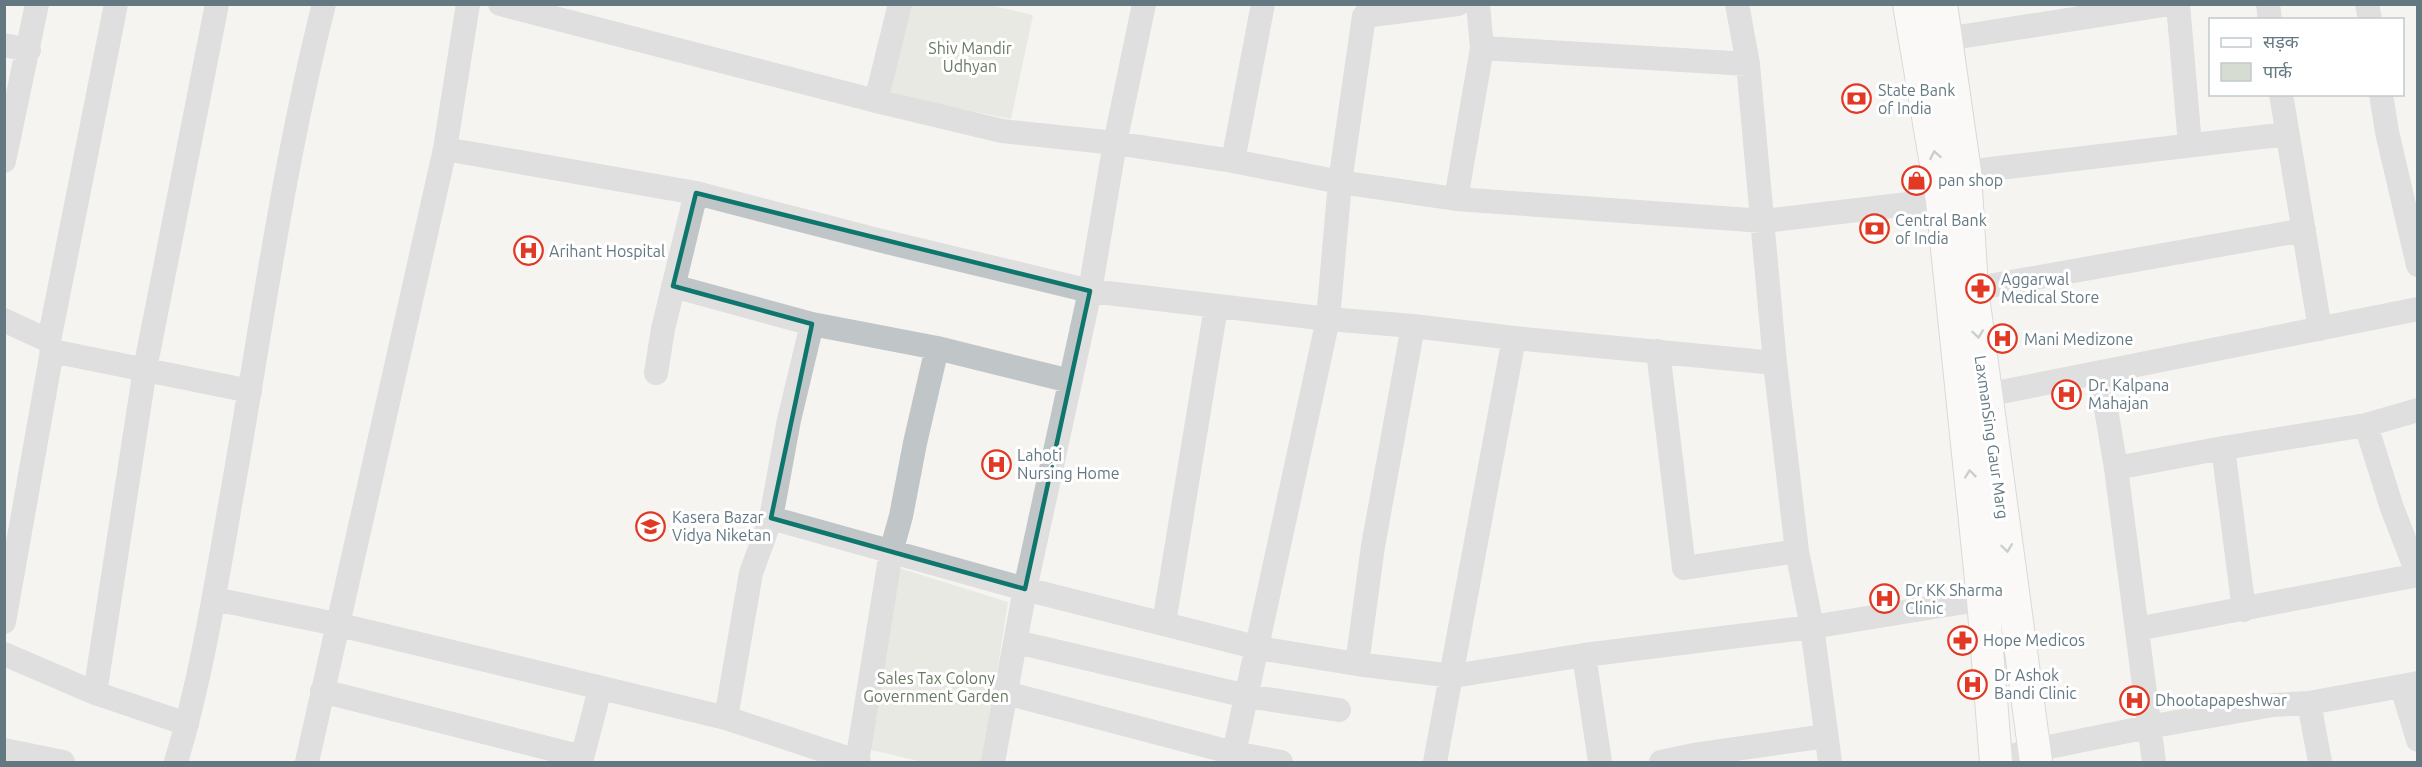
<svg xmlns="http://www.w3.org/2000/svg" width="2422" height="767" font-family="Ubuntu,'Noto Sans Devanagari',sans-serif">
  <style>
    .green { fill: #d7dcd2 }
    .lines { fill: none; stroke-linecap: round; stroke-linejoin: round }
    .major-casing { stroke: #b3b8bb; stroke-width: 34 }
    .minor { stroke: #c0c5c7; stroke-width: 24 }
    .major { stroke: #fff; stroke-width: 32 }
    .oneway { stroke: #92a0a8 }
    .marked { fill: none; stroke: #0f766e; stroke-width: 4.5; stroke-linejoin: round }
    .labels { text-anchor: middle; stroke-width: 6; stroke-linejoin: round; paint-order: stroke }
    .park-label { font-size: 16px; fill: #6a7963; stroke: #fff }
    .poi-label { font-size: 16px; fill: #647882; stroke: #fff; text-anchor: start }
    .street-label { font-size: 16px; fill: #647882; stroke: #fff }
  </style>
  <rect width="100%" height="100%" fill="#f5f4f1"/>
  <!-- green -->
  <path class="green" d="M 912,5 L 989,5 L 1033,15 L 1011,119 L 889,95 Z
    M 899,568 L 1008,602 L 983,762 L 923,762 L 867,749 Z"/>
  <g class="lines">
    <defs>
      <path id="major" d="M 1909,4 L 1942,200 L 1983,599 L 1996,762
        M 1941,4 L 1965,172 L 1972,289 L 2036,762"/>
    </defs>
    <!-- major casing -->
    <use href="#major" class="major-casing"/>
    <!-- minor -->
    <path class="minor" d="M 500,4 L 876,101 L 1002,131 L 1115,143 L 1233,161 L 1340,182 L 1456,199 L 1764,221 L 1942,200
      M 1737,4 L 1748,64 L 1775,363 L 1797,551 L 1812,627 L 1830,762
      M 2178,4 L 2190,145
      M 2268,4 L 2270,20
      M 2367,4 L 2370,20
      M 1946,39 L 2170,4
      M 4,45 L 29,50
      M 1482,48 L 1748,64
      M 2281,94 L 2320,329
      M 2381,94 L 2387,132 L 2418,265
      M 876,101 L 900,4
      M 445,149 L 696,193 L 878,240 L 1090,291 L 1328,319 L 1413,326 L 1514,338 L 1775,363
      M 4,161 L 37,4
      M 1233,161 L 1263,4
      M 1965,172 L 2287,134
      M 1456,199 L 1482,48 L 1478,4
      M 673,286 L 812,324 L 937,348 L 1070,381
      M 1972,289 L 2304,230
      M 4,320 L 49,341 L 52,351 L 250,391
      M 49,341 L 116,4
      M 1658,351 L 1684,568 L 1797,551
      M 656,373 L 663,329 L 696,193
      M 2100,374 L 2116,468 L 2154,762
      M 1971,398 L 2418,309
      M 2366,425 L 2392,508 L 2418,575
      M 2223,448 L 2244,610
      M 2116,468 L 2223,448 L 2366,425 L 2418,410
      M 771,518 L 1025,589 L 1259,648 L 1357,664 L 1453,676 L 1584,655 L 1812,627 L 1983,599
      M 214,599 L 336,624 L 726,718 L 859,762
      M 4,622 L 52,351
      M 1164,623 L 1216,307
      M 2137,629 L 2418,575
      M 1016,642 L 1247,696 L 1339,710
      M 4,654 L 95,693 L 187,724
      M 1584,655 L 1600,762
      M 1357,664 L 1373,546 L 1413,326
      M 2402,687 L 2418,740
      M 322,691 L 582,757
      M 95,693 L 145,369 L 217,4
      M 1006,693 L 1234,753 L 1281,762
      M 2309,703 L 2320,762
      M 726,718 L 751,573 L 771,518 L 789,420 L 812,324
      M 4,750 L 63,762
      M 1995,760 L 2034,750 L 2148,727 L 2273,705 L 2309,703 L 2418,683
      M 176,762 C 201,679 215,591 230,505 C 260,338 282,169 324,4
      M 307,762 L 445,149 L 468,4
      M 581,762 L 600,689
      M 857,762 L 891,552 L 901,516 L 915,443 L 937,348
      M 993,762 L 1025,589 L 1090,291 L 1115,143 L 1144,4
      M 1232,762 L 1328,319 L 1340,182 L 1364,16 L 1458,4
      M 1435,762 L 1514,338
      M 1661,762 L 1694,755 L 1826,736"/>
    <!-- major -->
    <use href="#major" class="major"/>
  </g>
  <!-- one-way arrows -->
  <defs><path id="oneway-chevron" d="M-2-3.5L2.5 0L-2 3.5" fill="none" stroke-width="1.6" stroke-linecap="round" stroke-linejoin="round" transform="scale(1.5)"/></defs>
  <g class="oneway">
    <use href="#oneway-chevron" transform="translate(1935 155) rotate(-100)"/>
    <use href="#oneway-chevron" transform="translate(1978 334) rotate(82)"/>
    <use href="#oneway-chevron" transform="translate(1970 474) rotate(-96)"/>
    <use href="#oneway-chevron" transform="translate(2007 548) rotate(82)"/>
  </g>
  <!-- marked area -->
  <path d="M0 0H2422V767H0ZM 696,193 L 1090,291 L 1025,589 L 771,518 L 812,324 L 673,286 Z" fill="#f5f4f1" fill-opacity=".55" fill-rule="evenodd"/>
  <path class="marked" d="M 696,193 L 1090,291 L 1025,589 L 771,518 L 812,324 L 673,286 Z"/>
  <!-- icons -->
  <defs>
    <symbol id="bank-ring" viewBox="-11 -11 22 22"><circle r="9.5" fill="#fff" stroke="#e23924" stroke-width="1.5"/><path d="M-6-4H6V4H-6ZM0-2.3a2.3 2.3 0 1 0 0 4.6a2.3 2.3 0 1 0 0-4.6Z" fill="#e23924"/></symbol>
    <symbol id="shop-ring" viewBox="-11 -11 22 22"><circle r="9.5" fill="#fff" stroke="#e23924" stroke-width="1.5"/><path d="M-5-2.5h2.3a2.7 3.5 0 0 1 5.4 0H5L5.5 6h-11ZM-1.5-2.5h3a1.5 2.3 0 0 0-3 0Z" fill="#e23924"/></symbol>
    <symbol id="hospital-ring" viewBox="-11 -11 22 22"><circle r="9.5" fill="#fff" stroke="#e23924" stroke-width="1.5"/><path d="M-5-5h3v3.5h4V-5h3V5h-3V1.5h-4V5h-3Z" fill="#e23924"/></symbol>
    <symbol id="pharmacy-ring" viewBox="-11 -11 22 22"><circle r="9.5" fill="#fff" stroke="#e23924" stroke-width="1.5"/><path d="M-2-6h4v4h4v4h-4v4h-4v-4h-4v-4h4Z" fill="#e23924"/></symbol>
    <symbol id="school-ring" viewBox="-11 -11 22 22"><circle r="9.5" fill="#fff" stroke="#e23924" stroke-width="1.5"/><path d="M0-5L7-2L0 1L-7-2ZM-4 1L0 2.5L4 1V4Q0 6-4 4Z" fill="#e23924"/></symbol>
  </defs>
  <g fill-rule="evenodd">
    <use href="#bank-ring" x="1840" y="82" width="33" height="33"/>
    <use href="#shop-ring" x="1900" y="164" width="33" height="33"/>
    <use href="#bank-ring" x="1858" y="212" width="33" height="33"/>
    <use href="#hospital-ring" x="512" y="234" width="33" height="33"/>
    <use href="#pharmacy-ring" x="1964" y="272" width="33" height="33"/>
    <use href="#hospital-ring" x="1986" y="322" width="33" height="33"/>
    <use href="#hospital-ring" x="2050" y="378" width="33" height="33"/>
    <use href="#hospital-ring" x="980" y="448" width="33" height="33"/>
    <use href="#school-ring" x="634" y="510" width="33" height="33"/>
    <use href="#hospital-ring" x="1868" y="582" width="33" height="33"/>
    <use href="#pharmacy-ring" x="1946" y="624" width="33" height="33"/>
    <use href="#hospital-ring" x="1956" y="668" width="33" height="33"/>
    <use href="#hospital-ring" x="2118" y="684" width="33" height="33"/>
  </g>
  <g class="labels">
    <!-- park labels -->
    <g class="park-label">
      <text x="970" y="54">Shiv Mandir<tspan x="970" dy="18">Udhyan</tspan></text>
      <text x="936" y="684">Sales Tax Colony<tspan x="936" dy="18">Government Garden</tspan></text>
    </g>
    <!-- poi labels -->
    <g class="poi-label">
      <text x="1878" y="96">State Bank<tspan x="1878" dy="18">of India</tspan></text>
      <text x="1938" y="186">pan shop</text>
      <text x="1895" y="226">Central Bank<tspan x="1895" dy="18">of India</tspan></text>
      <text x="549" y="257">Arihant Hospital</text>
      <text x="2001" y="285">Aggarwal<tspan x="2001" dy="18">Medical Store</tspan></text>
      <text x="2024" y="345">Mani Medizone</text>
      <text x="2088" y="391">Dr. Kalpana<tspan x="2088" dy="18">Mahajan</tspan></text>
      <text x="1017" y="461">Lahoti<tspan x="1017" dy="18">Nursing Home</tspan></text>
      <text x="672" y="523">Kasera Bazar<tspan x="672" dy="18">Vidya Niketan</tspan></text>
      <text x="1905" y="596">Dr KK Sharma<tspan x="1905" dy="18">Clinic</tspan></text>
      <text x="1983" y="646">Hope Medicos</text>
      <text x="1994" y="681">Dr Ashok<tspan x="1994" dy="18">Bandi Clinic</tspan></text>
      <text x="2155" y="706">Dhootapapeshwar</text>
    </g>
    <!-- street labels -->
    <g class="street-label">
      <text transform="translate(1992 437) rotate(82)" y="6">LaxmanSing Gaur Marg</text>
    </g>
  </g>
  <!-- border -->
  <rect width="2422" height="767" fill="none" stroke="#647882" stroke-width="12"/>
  <!-- legend -->
  <rect x="2209" y="18" width="195" height="78" fill="#ffffff" stroke="#c1c9cd" stroke-width="1.5"/>
  <rect x="2221" y="38" width="30" height="9" fill="#ffffff" stroke="#c1c9cd" stroke-width="1.5"/>
  <text x="2263" y="48" font-size="18" fill="#647882">सड़क</text>
  <rect x="2221" y="63" width="30" height="18" fill="#d7dcd2" stroke="#c1c9cd" stroke-width="1.5"/>
  <text x="2263" y="78" font-size="18" fill="#647882">पार्क</text>
</svg>
